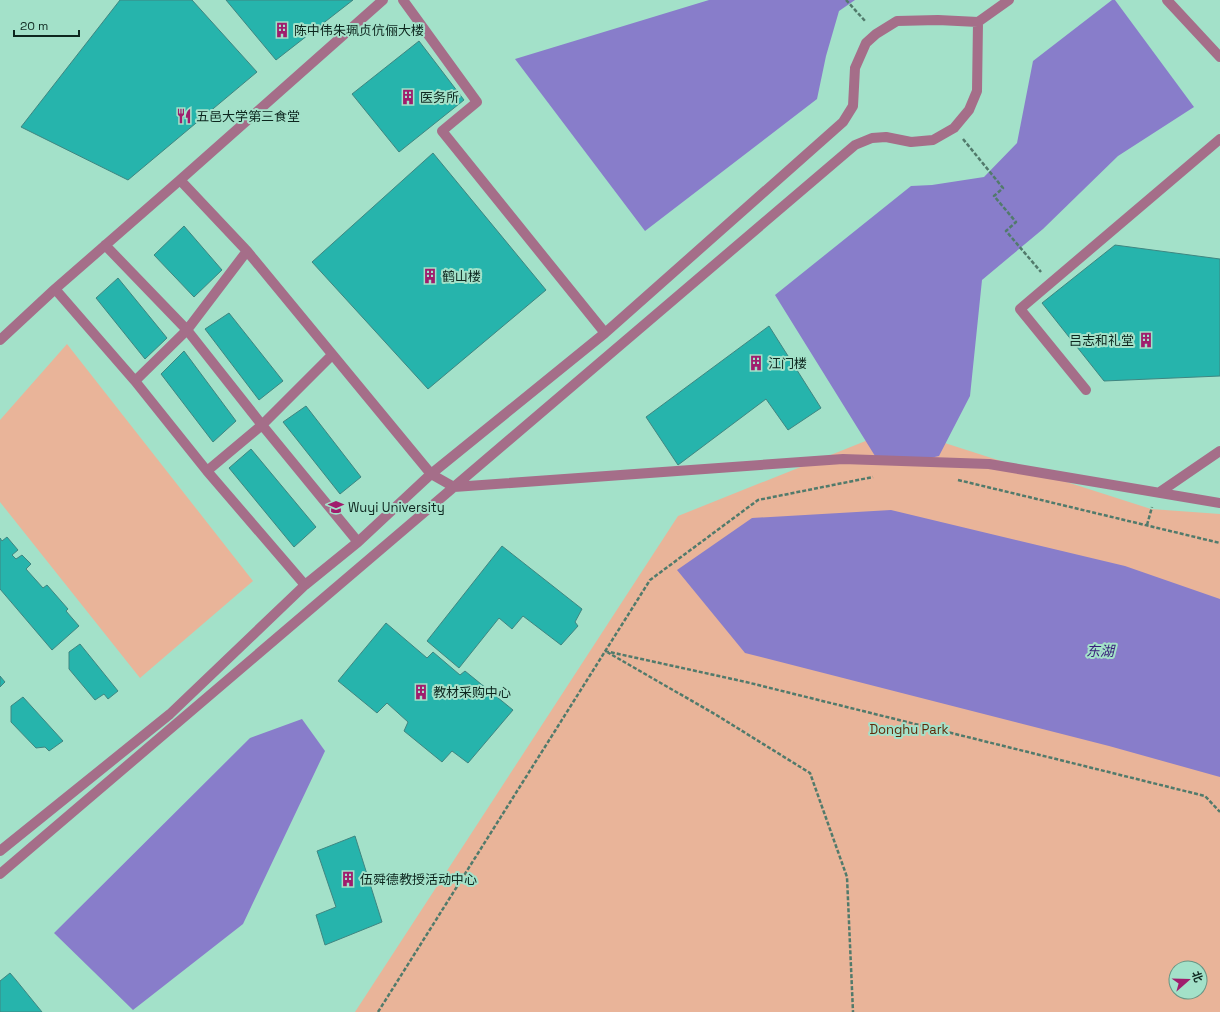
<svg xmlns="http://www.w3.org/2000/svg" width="1220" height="1012" font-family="'Space Grotesk','Noto Sans SC',sans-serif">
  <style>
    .green { fill: #e9b499; fill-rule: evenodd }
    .water { fill: #887dca }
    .building { fill: #26b4ac; stroke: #3f8681 }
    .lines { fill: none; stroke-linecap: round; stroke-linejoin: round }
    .path { stroke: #517a6b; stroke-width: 2.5; stroke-dasharray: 4 2; stroke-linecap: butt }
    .minor { stroke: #a56e89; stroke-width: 10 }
    .labels { text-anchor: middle; stroke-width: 4; stroke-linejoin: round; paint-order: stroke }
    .poi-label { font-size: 13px; fill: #0d261e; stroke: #a3e1c9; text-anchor: start }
    .park-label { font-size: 13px; fill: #5e2b0a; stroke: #a3e1c9 }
    .water-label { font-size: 14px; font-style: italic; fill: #381e79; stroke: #a3e1c9 }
  </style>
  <rect width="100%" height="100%" fill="#a3e1c9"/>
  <!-- green -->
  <path class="green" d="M 67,344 L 253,581 L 140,678 L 0,502 L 0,420 Z
    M 898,428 L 1151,509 L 1220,514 L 1220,1012 L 355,1012 L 678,516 ZM 1176,968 L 1200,968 L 1200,992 L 1176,992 Z"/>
  <!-- water -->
  <path class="water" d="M 709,0 L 855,0 L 839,11 L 826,56 L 817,99 L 645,231 L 515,59 Z
    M 1112,0 L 1115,0 L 1194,107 L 1118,156 L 1043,229 L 982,280 L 970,396 L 939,456 L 926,459 L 875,456 L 775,295 L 911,186 L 932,185 L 984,177 L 1017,143 L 1033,61 Z
    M 891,510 L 1125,566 L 1220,599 L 1220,777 L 1109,746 L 745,653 L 677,570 L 752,518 Z
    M 302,719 L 325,751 L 243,924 L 133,1010 L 54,933 L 250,738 Z"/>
  <!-- building -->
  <path class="building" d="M 120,0 L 192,0 L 257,72 L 128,180 L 21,127 Z
    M 226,0 L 353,0 L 276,60 Z
    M 419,41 L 464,100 L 399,152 L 352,94 Z
    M 433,153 L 546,290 L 428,389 L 312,262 Z
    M 184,226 L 222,270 L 194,297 L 154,255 Z
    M 1115,245 L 1220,259 L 1220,376 L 1104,381 L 1042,303 Z
    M 118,278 L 167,338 L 145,359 L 96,298 Z
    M 229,313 L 283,381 L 259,400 L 205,329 Z
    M 769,326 L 821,408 L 788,430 L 766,399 L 678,465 L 646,417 Z
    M 184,351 L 236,421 L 213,442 L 161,374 Z
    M 306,406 L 361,477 L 340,494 L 283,422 Z
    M 251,449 L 316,527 L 294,547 L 229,468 Z
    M 7,537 L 18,550 L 12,555 L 16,559 L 22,555 L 31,564 L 26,569 L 43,588 L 47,585 L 68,609 L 66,611 L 79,626 L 52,650 L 0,589 L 0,538 L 2,541 Z
    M 502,546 L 582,609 L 575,622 L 578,626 L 561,645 L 523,616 L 512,629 L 499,618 L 459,668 L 427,641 Z
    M 386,623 L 427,658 L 433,652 L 460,675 L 465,671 L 513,710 L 468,763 L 452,751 L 442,762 L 404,731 L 408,722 L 387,703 L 377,713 L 338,681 Z
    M 80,644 L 118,691 L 108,699 L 104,694 L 95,700 L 69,669 L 69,652 Z
    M 0,676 L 5,682 L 0,687 Z
    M 23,697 L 63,741 L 49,751 L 45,747 L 36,748 L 11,722 L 11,706 Z
    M 355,836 L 382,922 L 325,945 L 316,915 L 336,907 L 317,851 Z
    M 10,973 L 16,980 L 42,1012 L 0,1012 L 0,981 Z"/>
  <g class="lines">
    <!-- path -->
    <path class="path" d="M 846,0 L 866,22
      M 963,139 L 1003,188 L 994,196 L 1016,222 L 1006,231 L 1041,272
      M 958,480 L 1220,543
      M 1147,525 L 1152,507
      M 605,651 L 746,682 L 1205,796 L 1220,812
      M 607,652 L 718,716 L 810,773 L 847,877 L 853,1012
      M 378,1012 L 650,580 L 758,500 L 873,477"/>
    <!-- minor -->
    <path class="minor" d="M 403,0 L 477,102 L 442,131 L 605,333
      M 1167,0 L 1220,57
      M 180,180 L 383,0
      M 105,245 L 187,330 L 262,425 L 358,542
      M 55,289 L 135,381 L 207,471 L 305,585
      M 0,340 L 55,289 L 180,180 L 247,251 L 431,474 L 454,487 L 843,459 L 989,464 L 1220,503
      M 135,381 L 187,330 L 247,251
      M 1086,390 L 1020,309 L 1220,139
      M 207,471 L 262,425 L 332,355
      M 1160,492 L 1220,451
      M 0,851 L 170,714 L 305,585 L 358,542 L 431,474 L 605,333 L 843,122 L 853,106 L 855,68 L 866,43 L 876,34 L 897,21 L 938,20 L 978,22 L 1009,0
      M 0,874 L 855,145 L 872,138 L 886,137 L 911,142 L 933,140 L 954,128 L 969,110 L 977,91 L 978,22"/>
  </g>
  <!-- icons -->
  <defs>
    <symbol id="building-bare" viewBox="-9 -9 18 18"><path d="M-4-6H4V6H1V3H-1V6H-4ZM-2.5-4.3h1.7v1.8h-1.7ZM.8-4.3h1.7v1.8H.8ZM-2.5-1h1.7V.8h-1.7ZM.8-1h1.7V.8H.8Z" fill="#a01d6d" stroke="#a3e1c9" stroke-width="2.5" paint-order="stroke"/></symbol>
    <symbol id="restaurant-bare" viewBox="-9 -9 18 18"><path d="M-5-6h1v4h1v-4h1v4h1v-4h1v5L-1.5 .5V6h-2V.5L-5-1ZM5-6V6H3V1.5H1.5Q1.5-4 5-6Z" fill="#a01d6d" stroke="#a3e1c9" stroke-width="2.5" paint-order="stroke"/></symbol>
    <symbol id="university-bare" viewBox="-9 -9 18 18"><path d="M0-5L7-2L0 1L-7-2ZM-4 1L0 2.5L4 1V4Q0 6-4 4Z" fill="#a01d6d" stroke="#a3e1c9" stroke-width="2.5" paint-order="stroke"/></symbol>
  </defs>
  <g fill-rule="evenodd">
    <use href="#building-bare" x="271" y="19" width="22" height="22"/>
    <use href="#building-bare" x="397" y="86" width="22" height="22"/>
    <use href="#restaurant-bare" x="173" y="105" width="22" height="22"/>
    <use href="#building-bare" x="419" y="265" width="22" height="22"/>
    <use href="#building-bare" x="1135" y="329" width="22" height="22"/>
    <use href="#building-bare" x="745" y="352" width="22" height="22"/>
    <use href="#university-bare" x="325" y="496" width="22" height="22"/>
    <use href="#building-bare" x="410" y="681" width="22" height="22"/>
    <use href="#building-bare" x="337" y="868" width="22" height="22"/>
  </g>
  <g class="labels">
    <!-- poi labels -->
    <g class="poi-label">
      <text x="294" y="35">陈中伟朱珮贞伉俪大楼</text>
      <text x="420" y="102">医务所</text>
      <text x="196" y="121">五邑大学第三食堂</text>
      <text x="442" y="281">鹤山楼</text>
      <text x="1134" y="345" text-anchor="end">吕志和礼堂</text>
      <text x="768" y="368">江门楼</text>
      <text x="348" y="512">Wuyi University</text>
      <text x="433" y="697">教材采购中心</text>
      <text x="360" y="884">伍舜德教授活动中心</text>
    </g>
    <!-- park labels -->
    <g class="park-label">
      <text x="909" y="734">Donghu Park</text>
    </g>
    <!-- water labels -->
    <g class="water-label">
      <text x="1100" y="656">东湖</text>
    </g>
  </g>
  <!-- north arrow -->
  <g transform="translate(1188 980) rotate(70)"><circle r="19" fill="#a3e1c9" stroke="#679685"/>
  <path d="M0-3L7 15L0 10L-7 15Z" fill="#a01d6d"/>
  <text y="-6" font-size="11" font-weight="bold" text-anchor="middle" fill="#0d261e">北</text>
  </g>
  <!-- scale -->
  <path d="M14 30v6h65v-6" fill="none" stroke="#0d261e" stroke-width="2"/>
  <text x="20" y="30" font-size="12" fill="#0d261e" stroke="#a3e1c9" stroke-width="3" paint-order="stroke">20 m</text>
</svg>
